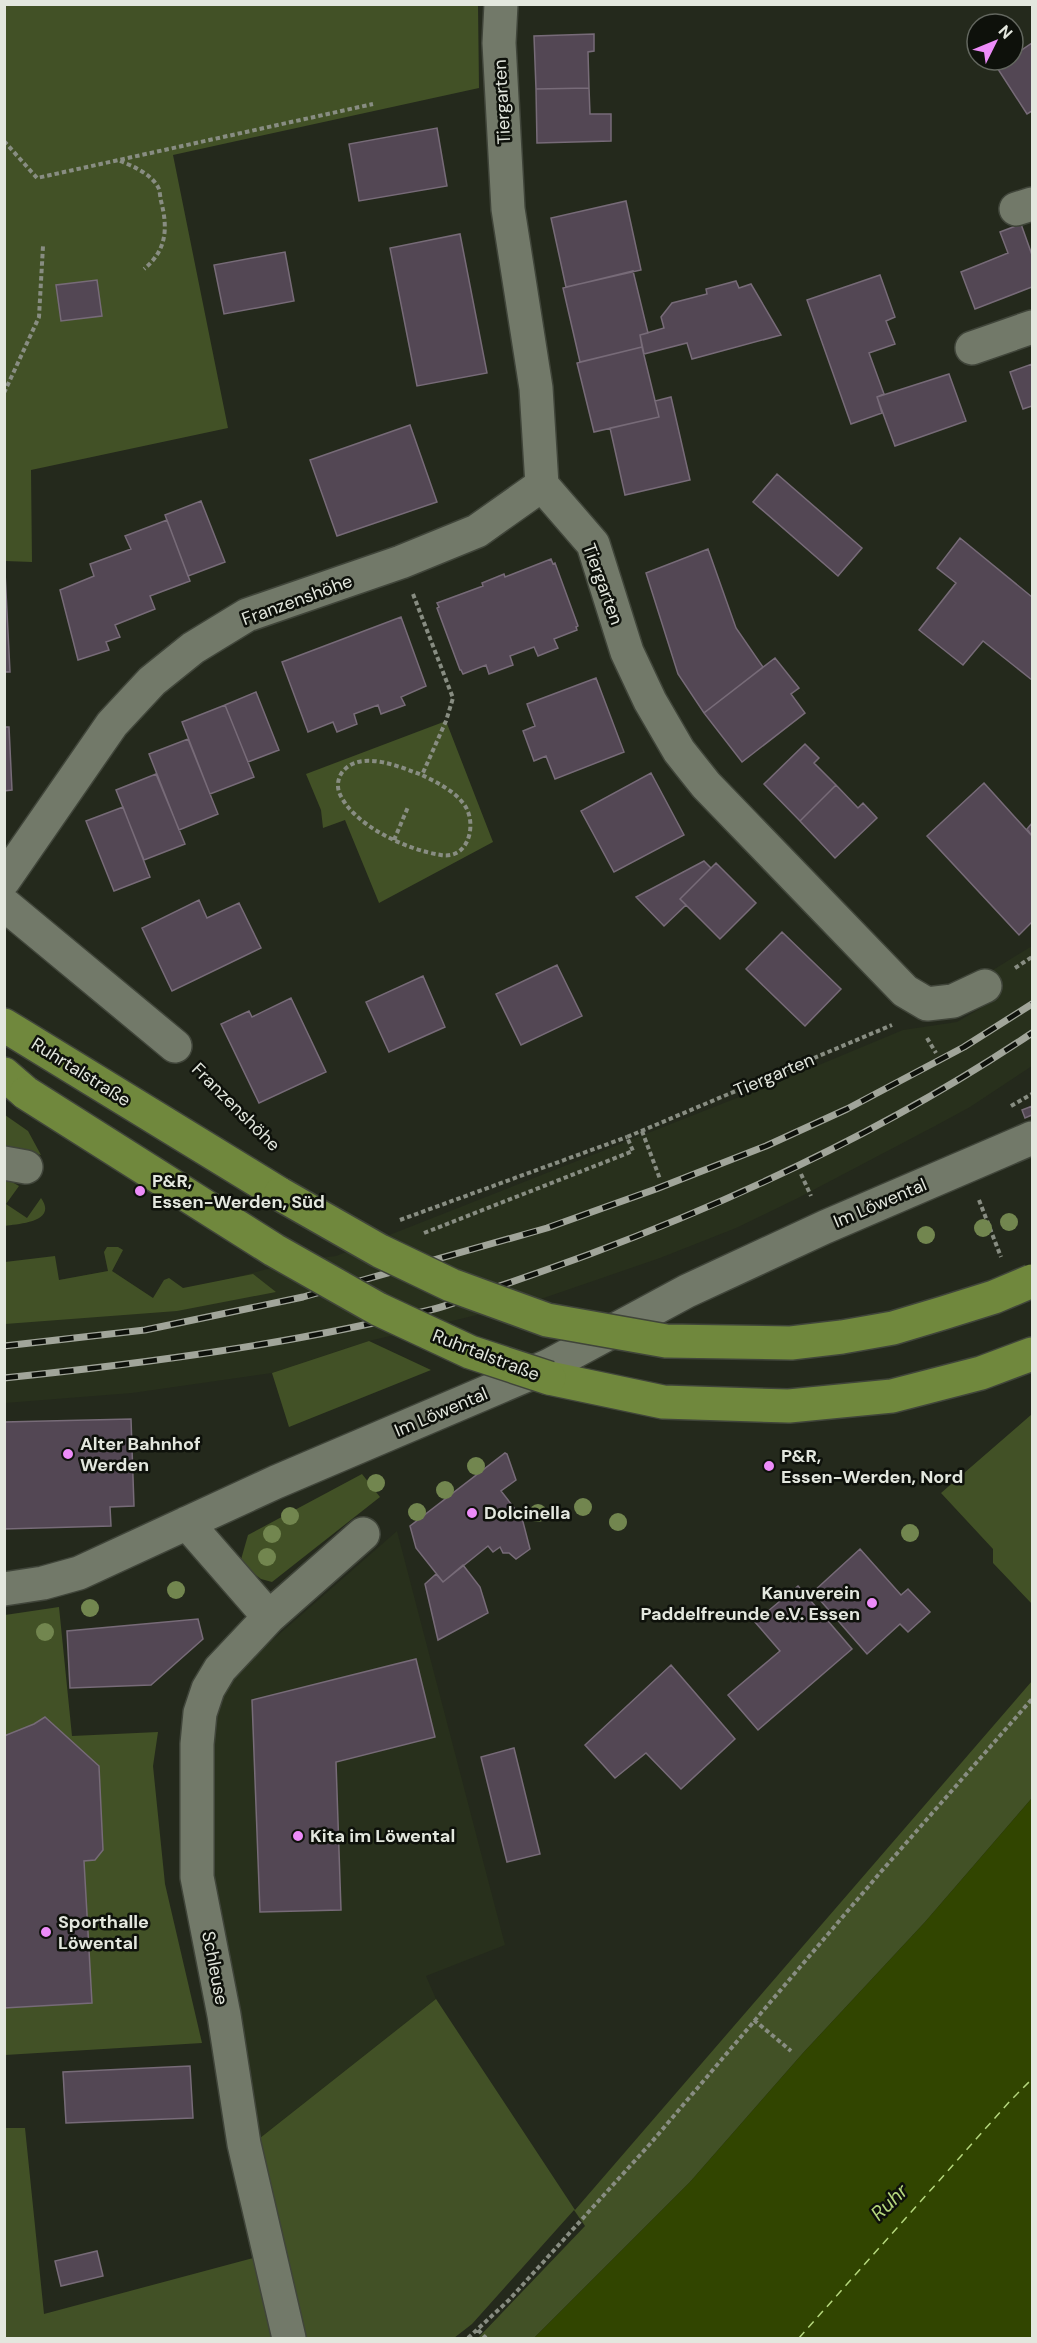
<svg xmlns="http://www.w3.org/2000/svg" width="1037" height="2343" font-family="'DM Sans',sans-serif">
  <style>
    .built { fill: #28301c }
    .green { fill: #425126 }
    .water { fill: #314500 }
    .lines { fill: none; stroke-linecap: round; stroke-linejoin: round }
    .ferry { stroke: #b5d77d; stroke-width: 1.5; stroke-dasharray: 8 6; stroke-linecap: butt }
    .building { fill: #534754; stroke: #776b78; stroke-width: 1.5 }
    .minor-casing { stroke: #40453a; stroke-width: 36 }
    .major-casing { stroke: #40453a; stroke-width: 36 }
    .path { stroke: #888d82; stroke-width: 4; stroke-dasharray: 4.5 3; stroke-linecap: butt }
    .minor { stroke: #727969; stroke-width: 33 }
    .major { stroke: #70883d; stroke-width: 33 }
    .rail-casing { stroke: #a1a59a; stroke-width: 7 }
    .rail { stroke: #0e110b; stroke-width: 4.5; stroke-dasharray: 14; stroke-linecap: butt }
    .major-bridge-casing { stroke: #40453a; stroke-width: 36; stroke-linecap: butt }
    .major-bridge { stroke: #70883d; stroke-width: 33 }
    .tree { fill: #72864f }
    .poi-dot { fill: #ed8cf9; stroke: #0e110b; stroke-width: 2 }
    .labels { text-anchor: middle; stroke-width: 5; stroke-linejoin: round; paint-order: stroke }
    .street-label { font-size: 18px; fill: #e3e7de; stroke: #0e110b }
    .poi-label { font-size: 18px; font-weight: bold; fill: #e3e7de; stroke: #0e110b; text-anchor: start }
    .water-label { font-size: 20px; font-style: italic; fill: #b5d77d; stroke: #0e110b }
  </style>
  <rect width="100%" height="100%" fill="#24291c"/>
  <!-- built -->
  <path class="built" d="M 1032,946 L 1032,1066 L 970,1107 L 935,1126 L 798,1198 L 736,1228 L 660,1258 L 535,1301 L 369,1341 L 272,1373 L 132,1393 L 5,1403 L 5,1283 L 59,1280 L 108,1271 L 104,1252 L 107,1247 L 118,1247 L 123,1250 L 112,1271 L 153,1298 L 303,1260 L 336,1256 L 795,1075 L 903,1030 L 957,1022 L 993,1001 L 980,978 Z
    M 397,1531 L 505,1945 L 426,1976 L 436,1999 L 255,2142 L 209,1873 L 213,1717 L 233,1679 L 244,1665 Z"/>
  <!-- green -->
  <path class="green" d="M 5,5 L 478,5 L 479,88 L 173,155 L 228,428 L 31,470 L 32,562 L 5,561 Z
    M 446,721 L 493,842 L 379,903 L 345,820 L 323,828 L 321,810 L 306,774 Z
    M 5,1115 L 28,1131 L 41,1155 L 18,1148 L 5,1147 Z
    M 5,1178 L 19,1186 L 6,1204 L 27,1218 L 41,1198 C 58,1222 19,1224 5,1226 Z
    M 107,1247 L 118,1247 L 123,1250 L 112,1271 L 153,1298 L 164,1280 L 169,1278 L 183,1288 L 253,1274 L 276,1292 L 177,1311 L 5,1324 L 5,1262 L 55,1256 L 59,1280 L 108,1271 L 104,1252 Z
    M 369,1341 L 431,1370 L 289,1427 L 272,1373 Z
    M 1032,1414 L 1032,1604 L 993,1563 L 993,1549 L 941,1493 Z
    M 362,1474 L 380,1497 L 272,1582 L 261,1579 L 240,1563 L 248,1535 Z
    M 59,1607 L 72,1736 L 158,1732 L 153,1766 L 165,1884 L 202,2043 L 5,2055 L 5,1615 Z
    M 1032,1681 L 1032,1798 L 925,1922 L 803,2053 L 690,2182 L 534,2338 L 478,2338 L 585,2226 L 574,2210 L 472,2324 L 454,2338 L 301,2338 L 255,2142 L 436,1999 L 575,2210 Z
    M 4,2124 L 5,2128 L 25,2128 L 44,2314 L 257,2257 L 277,2338 L 5,2338 Z"/>
  <!-- water -->
  <path class="water" d="M 1032,1798 L 1032,2338 L 534,2338 L 690,2182 L 803,2053 L 925,1922 Z"/>
  <g class="lines">
    <!-- ferry -->
    <path class="ferry" d="M 799,2338 L 1010,2101 L 1032,2079"/>
  </g>
  <!-- building -->
  <path class="building" d="M 594,34 L 594,51 L 588,52 L 589,88 L 536,89 L 534,36 Z
    M 1032,43 L 1032,111 L 1027,114 L 996,66 L 1006,60 L 1013,60 L 1013,56 Z
    M 589,88 L 590,114 L 611,114 L 611,141 L 537,143 L 536,89 Z
    M 437,128 L 447,186 L 359,201 L 349,144 Z
    M 626,201 L 641,270 L 566,287 L 551,218 Z
    M 1021,224 L 1032,255 L 1032,287 L 975,309 L 961,272 L 1008,253 L 1000,232 Z
    M 460,234 L 487,373 L 417,386 L 390,248 Z
    M 285,252 L 294,301 L 224,314 L 214,265 Z
    M 633,271 L 648,333 L 640,335 L 642,347 L 580,362 L 563,288 Z
    M 880,275 L 895,317 L 886,321 L 895,344 L 869,353 L 884,394 L 877,397 L 882,413 L 851,424 L 807,300 Z
    M 97,280 L 102,316 L 61,321 L 56,285 Z
    M 736,281 L 739,288 L 751,284 L 781,335 L 692,359 L 687,343 L 644,354 L 640,335 L 664,328 L 661,317 L 672,303 L 707,294 L 706,289 Z
    M 642,347 L 659,417 L 594,432 L 577,363 Z
    M 1032,364 L 1032,406 L 1023,409 L 1010,372 Z
    M 949,374 L 966,421 L 895,446 L 877,397 Z
    M 671,397 L 690,480 L 625,495 L 610,428 L 659,417 L 655,401 Z
    M 410,425 L 437,502 L 337,536 L 310,460 Z
    M 777,474 L 862,548 L 838,576 L 753,502 Z
    M 201,501 L 225,562 L 188,576 L 165,515 Z
    M 167,520 L 190,581 L 150,596 L 155,609 L 115,625 L 120,637 L 106,642 L 109,650 L 78,660 L 60,590 L 94,576 L 90,564 L 131,549 L 125,536 Z
    M 960,538 L 1032,597 L 1032,680 L 983,641 L 963,665 L 919,630 L 956,583 L 937,568 Z
    M 708,549 L 736,628 L 763,667 L 704,713 L 678,674 L 646,573 Z
    M 551,559 L 553,564 L 555,563 L 578,626 L 576,627 L 577,630 L 554,639 L 558,648 L 538,656 L 534,647 L 510,656 L 513,665 L 489,674 L 486,665 L 463,674 L 461,670 L 460,670 L 437,608 L 439,607 L 437,603 L 483,586 L 482,583 L 504,574 L 505,577 Z
    M 5,572 L 10,672 L 4,672 L 4,572 Z
    M 401,617 L 426,686 L 401,697 L 405,705 L 381,714 L 378,705 L 354,714 L 357,724 L 337,732 L 333,722 L 308,732 L 282,662 Z
    M 775,658 L 799,688 L 791,694 L 805,713 L 742,762 L 704,713 Z
    M 596,678 L 624,752 L 555,779 L 546,756 L 534,761 L 523,731 L 535,726 L 527,704 Z
    M 256,692 L 279,750 L 248,762 L 225,705 Z
    M 225,705 L 254,777 L 210,794 L 182,722 Z
    M 4,727 L 9,727 L 12,790 L 4,791 Z
    M 188,739 L 218,814 L 179,830 L 149,754 Z
    M 805,744 L 819,758 L 814,763 L 836,785 L 800,821 L 764,784 Z
    M 651,773 L 684,835 L 614,872 L 581,811 Z
    M 156,774 L 185,844 L 144,860 L 116,790 Z
    M 984,783 L 1032,836 L 1032,922 L 1019,935 L 927,836 Z
    M 836,785 L 858,808 L 863,803 L 877,818 L 835,858 L 800,821 Z
    M 123,807 L 150,877 L 114,891 L 86,821 Z
    M 1032,823 L 1032,836 L 1027,829 Z
    M 704,861 L 711,868 L 680,899 L 686,905 L 664,926 L 636,897 Z
    M 716,863 L 756,903 L 720,939 L 680,899 Z
    M 199,900 L 207,918 L 239,903 L 261,948 L 172,991 L 142,928 Z
    M 782,932 L 841,989 L 805,1026 L 746,969 Z
    M 557,965 L 582,1016 L 521,1045 L 496,994 Z
    M 423,976 L 445,1027 L 389,1052 L 366,1002 Z
    M 291,998 L 326,1072 L 259,1103 L 221,1024 L 249,1011 L 252,1017 Z
    M 1032,1106 L 1032,1115 L 1025,1118 L 1022,1110 Z
    M 131,1419 L 134,1506 L 110,1507 L 111,1526 L 4,1529 L 4,1422 Z
    M 505,1453 L 507,1454 L 516,1480 L 501,1491 L 522,1518 L 530,1549 L 516,1559 L 509,1553 L 503,1553 L 500,1547 L 493,1552 L 488,1546 L 443,1582 L 416,1548 L 410,1526 Z
    M 860,1549 L 901,1595 L 908,1589 L 930,1612 L 908,1632 L 900,1624 L 867,1654 L 813,1592 Z
    M 463,1565 L 480,1587 L 488,1613 L 438,1640 L 425,1584 L 436,1574 L 443,1582 Z
    M 798,1586 L 852,1649 L 758,1730 L 728,1695 L 780,1651 L 755,1622 Z
    M 198,1619 L 203,1639 L 151,1685 L 70,1688 L 67,1631 Z
    M 416,1659 L 435,1737 L 336,1762 L 341,1910 L 260,1912 L 252,1700 Z
    M 671,1665 L 735,1739 L 681,1789 L 646,1753 L 615,1778 L 585,1745 Z
    M 45,1717 L 99,1766 L 103,1850 L 95,1860 L 84,1861 L 92,2003 L 4,2008 L 4,1736 L 34,1724 Z
    M 514,1748 L 540,1854 L 507,1862 L 481,1757 Z
    M 190,2066 L 193,2118 L 66,2123 L 63,2072 Z
    M 97,2251 L 103,2276 L 61,2286 L 55,2261 Z"/>
  <g class="lines">
    <defs>
      <path id="minor" d="M 501,4 L 499,43 L 508,209 L 536,388 L 542,485 L 593,544 L 627,652 L 650,701 L 679,751 L 706,785 L 905,991 L 927,1004 L 953,1001 L 985,986
        M 1016,209 L 1032,204
        M 972,348 L 1032,327
        M 4,880 L 112,724 L 152,681 L 193,648 L 247,615 L 401,562 L 477,531 L 542,485
        M 4,904 L 175,1046
        M 4,1163 L 26,1167
        M 187,1523 L 269,1617
        M 4,1589 L 43,1583 L 79,1573 L 276,1482 L 548,1366 L 687,1291 L 825,1227 L 1032,1138
        M 289,2338 L 244,2144 L 224,2015 L 197,1877 L 197,1744 L 200,1713 L 208,1689 L 220,1669 L 269,1617 L 363,1534"/>
      <path id="major" d="M 4,1025 L 280,1194
        M 4,1074 L 26,1093
        M 549,1378 L 663,1402 L 789,1406 L 892,1396 L 981,1373 L 1032,1354"/>
    </defs>
    <!-- minor casing -->
    <use href="#minor" class="minor-casing"/>
    <!-- major casing -->
    <use href="#major" class="major-casing"/>
    <!-- path -->
    <path class="path" d="M 4,141 L 37,178 L 373,104
      M 120,161 C 133,166 151,174 158,187 C 160,190 160,197 161,201 C 168,228 167,250 144,269
      M 4,393 L 39,317 L 43,246
      M 413,594 L 453,698 L 446,721 L 422,775 C 436,782 453,790 463,803 C 478,821 470,860 441,855 C 407,850 352,825 339,792 C 337,786 338,779 341,774 C 358,748 400,767 422,775
      M 394,840 L 408,807
      M 1015,968 L 1032,957
      M 927,1038 L 936,1053
      M 198,1069 L 267,1142
      M 1011,1106 L 1032,1094
      M 642,1131 L 660,1179
      M 801,1174 L 811,1196
      M 979,1200 L 1001,1257
      M 400,1220 L 627,1137
      M 424,1233 L 633,1151 L 627,1137 L 892,1025
      M 754,2020 L 791,2051
      M 478,2330 L 486,2338
      M 468,2338 L 509,2300 L 650,2144 L 879,1874 L 1032,1699"/>
    <!-- minor -->
    <use href="#minor" class="minor"/>
    <!-- major -->
    <use href="#major" class="major"/>
    <defs>
      <path id="rail" d="M 4,1346 L 145,1330 L 303,1297 L 547,1228 L 656,1189 L 766,1146 L 847,1109 L 964,1047 L 1032,1004
        M 4,1378 C 148,1363 293,1344 434,1309 C 453,1304 472,1296 491,1289 C 524,1278 557,1266 590,1254 C 745,1196 895,1125 1032,1033"/>
    </defs>
    <!-- rail casing -->
    <use href="#rail" class="rail-casing"/>
    <!-- rail -->
    <use href="#rail" class="rail"/>
    <defs>
      <path id="major-bridge" d="M 26,1093 L 274,1250 L 378,1309 L 470,1352 L 549,1378
        M 280,1194 L 380,1251 L 451,1285 L 547,1320 L 666,1341 L 791,1343 L 842,1337 L 893,1328 L 943,1313 L 994,1297 L 1032,1281"/>
    </defs>
    <!-- major-bridge casing -->
    <use href="#major-bridge" class="major-bridge-casing"/>
    <!-- major-bridge -->
    <use href="#major-bridge" class="major-bridge"/>
  </g>
  <!-- trees -->
  <g class="tree">
    <circle cx="1009" cy="1222" r="9"/>
    <circle cx="983" cy="1228" r="9"/>
    <circle cx="926" cy="1235" r="9"/>
    <circle cx="476" cy="1466" r="9"/>
    <circle cx="376" cy="1483" r="9"/>
    <circle cx="445" cy="1490" r="9"/>
    <circle cx="583" cy="1507" r="9"/>
    <circle cx="417" cy="1512" r="9"/>
    <circle cx="538" cy="1513" r="9"/>
    <circle cx="290" cy="1516" r="9"/>
    <circle cx="618" cy="1522" r="9"/>
    <circle cx="910" cy="1533" r="9"/>
    <circle cx="272" cy="1534" r="9"/>
    <circle cx="267" cy="1557" r="9"/>
    <circle cx="176" cy="1590" r="9"/>
    <circle cx="90" cy="1608" r="9"/>
    <circle cx="45" cy="1632" r="9"/>
  </g>
  <!-- markers -->
  <g class="poi-dot">
    <circle cx="140" cy="1191" r="6"/>
    <circle cx="68" cy="1454" r="6"/>
    <circle cx="769" cy="1466" r="6"/>
    <circle cx="472" cy="1513" r="6"/>
    <circle cx="872" cy="1603" r="6"/>
    <circle cx="298" cy="1836" r="6"/>
    <circle cx="46" cy="1932" r="6"/>
  </g>
  <g class="labels">
    <!-- street labels -->
    <g class="street-label">
      <text transform="translate(502 102) rotate(-93)" y="6">Tiergarten</text>
      <text transform="translate(603 584) rotate(70)" y="6">Tiergarten</text>
      <text transform="translate(297 600) rotate(-20)" y="6">Franzenshöhe</text>
      <text transform="translate(81 1072) rotate(32)" y="6">Ruhrtalstraße</text>
      <text transform="translate(774 1075) rotate(-23)" y="6">Tiergarten</text>
      <text transform="translate(236 1107) rotate(45)" y="6">Franzenshöhe</text>
      <text transform="translate(880 1203) rotate(-23)" y="6">Im Löwental</text>
      <text transform="translate(486 1355) rotate(21)" y="6">Ruhrtalstraße</text>
      <text transform="translate(441 1412) rotate(-23)" y="6">Im Löwental</text>
      <text transform="translate(215 1968) rotate(79)" y="6">Schleuse</text>
    </g>
    <!-- poi labels -->
    <g class="poi-label">
      <text x="152" y="1187">P&amp;R,<tspan x="152" dy="21">Essen-Werden, Süd</tspan></text>
      <text x="80" y="1450">Alter Bahnhof<tspan x="80" dy="21">Werden</tspan></text>
      <text x="781" y="1462">P&amp;R,<tspan x="781" dy="21">Essen-Werden, Nord</tspan></text>
      <text x="484" y="1519">Dolcinella</text>
      <text x="860" y="1599" text-anchor="end">Kanuverein<tspan x="860" dy="21">Paddelfreunde e.V. Essen</tspan></text>
      <text x="310" y="1842">Kita im Löwental</text>
      <text x="58" y="1928">Sporthalle<tspan x="58" dy="21">Löwental</tspan></text>
    </g>
    <!-- water labels -->
    <g class="water-label">
      <text transform="translate(889 2202) rotate(-44)" y="7">Ruhr</text>
    </g>
  </g>
  <!-- border -->
  <rect width="1037" height="2343" fill="none" stroke="#e3e7de" stroke-width="12"/>
  <!-- north arrow -->
  <g transform="translate(995 42) rotate(47)"><circle r="28" fill="#0e110b" stroke="#63675f" stroke-width="1.5"/>
  <path d="M0-4.5L10 22L0 15L-10 22Z" fill="#ed8cf9"/>
  <text y="-9" font-size="16" font-weight="bold" text-anchor="middle" fill="#e3e7de">N</text>
  </g>
</svg>
